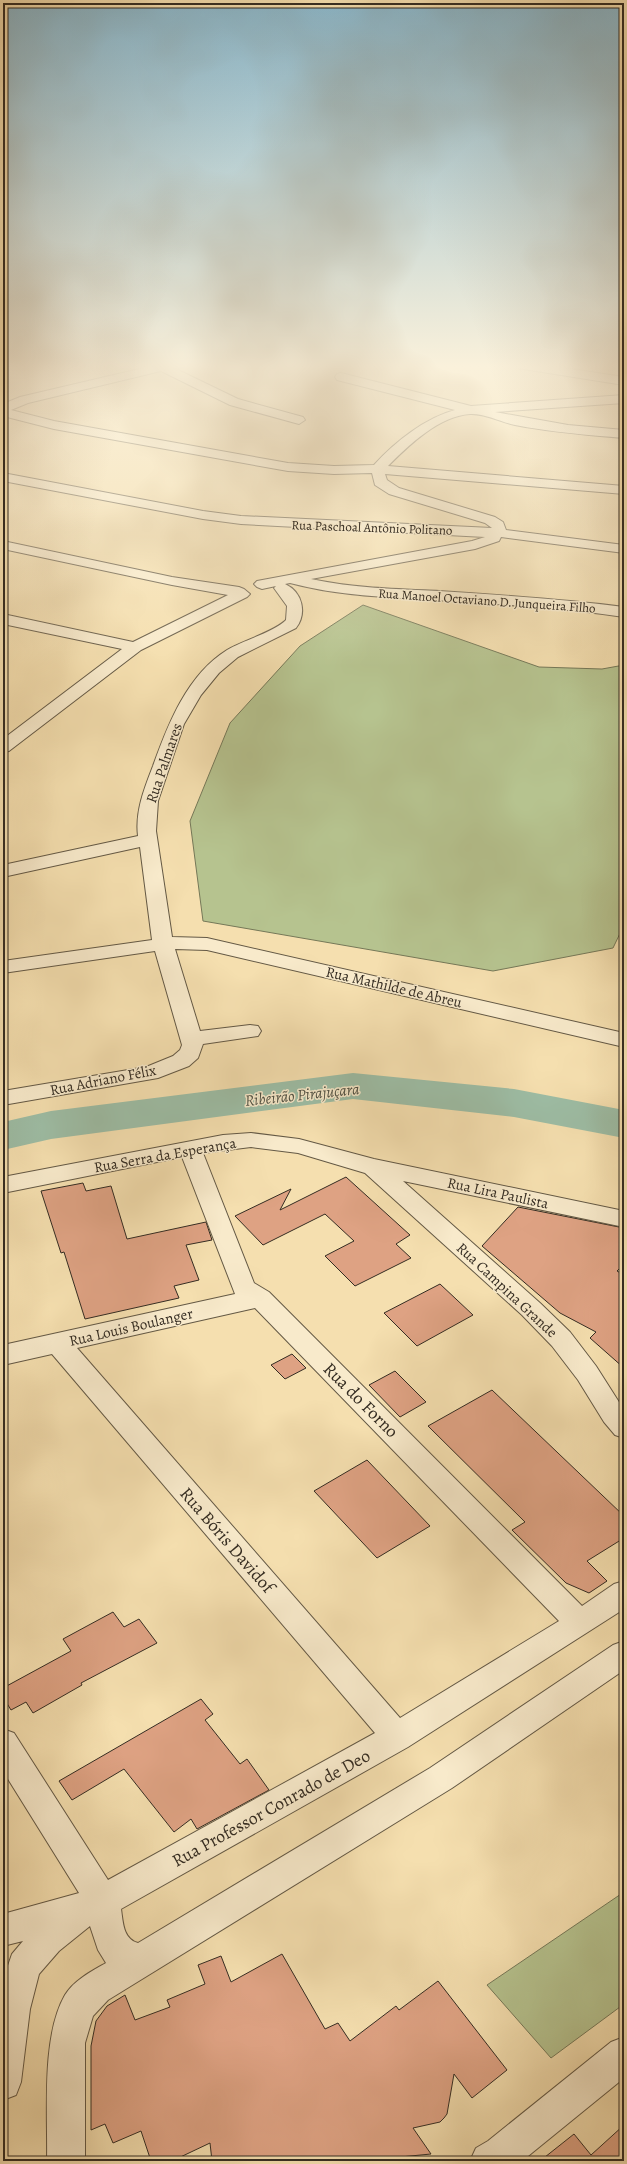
<svg xmlns="http://www.w3.org/2000/svg" width="627" height="2164" font-family="Alegreya,serif">
  <style>
    .green { fill: #b6c38f; stroke: #757858 }
    .lines { fill: none; stroke-linecap: round; stroke-linejoin: round }
    .river { fill: #9dbda5; fill-rule: evenodd }
    .building { fill: #dea283; stroke: #342c22 }
    .minor-casing { stroke: #645945; stroke-width: 2 }
    .minor { fill: #f8eacb; fill-rule: evenodd }
    .labels { text-anchor: middle; stroke-width: 3; stroke-linejoin: round; paint-order: stroke }
    .far-street-label { font-size: 13px; fill: #342c22; stroke: #f8eacb }
    .street-label { font-size: 15px; fill: #342c22; stroke: #f8eacb }
    .water-label { font-size: 16px; font-style: italic; fill: #4e5043; stroke: #f8eacb }
    .near-street-label { font-size: 18px; fill: #342c22; stroke: #f8eacb }
  </style>
  <rect width="100%" height="100%" fill="#f5dfaf"/>
  <filter id="stains"><feTurbulence type="fractalNoise" baseFrequency=".005" numOctaves="4"/><feColorMatrix values="0 0 0 0 .2 0 0 0 0 .09 0 0 0 0 .02 0 0 0 .5 -.17"/></filter>
  <radialGradient id="worn" r=".72"><stop offset=".6" stop-color="#630" stop-opacity="0"/><stop offset="1" stop-color="#630" stop-opacity=".3"/></radialGradient>
  <!-- green -->
  <path class="green" d="M 363,605 L 539,667 L 602,669 L 624,665 L 624,925 L 613,948 L 493,971 L 203,921 L 190,821 L 230,723 L 300,646 Z
    M 624,1892 L 624,2004 L 551,2058 L 487,1985 Z"/>
  <g class="lines">
    <!-- river -->
    <path class="river" d="M 353,1073 L 514,1089 L 624,1110 L 624,1138 L 514,1117 L 353,1099 L 51,1139 L 3,1150 L 3,1122 L 51,1111 Z"/>
  </g>
  <!-- building -->
  <path class="building" d="M 346,1177 L 410,1235 L 396,1244 L 411,1258 L 355,1286 L 325,1256 L 354,1241 L 325,1214 L 263,1245 L 235,1216 L 291,1189 L 280,1210 Z
    M 83,1183 L 86,1191 L 111,1186 L 127,1239 L 206,1222 L 212,1240 L 186,1245 L 199,1280 L 174,1286 L 179,1298 L 85,1319 L 64,1252 L 61,1253 L 41,1191 Z
    M 518,1207 L 624,1228 L 624,1264 L 617,1271 L 624,1275 L 624,1368 L 590,1338 L 596,1332 L 560,1313 L 482,1246 Z
    M 440,1284 L 473,1315 L 417,1346 L 384,1313 Z
    M 292,1354 L 306,1368 L 285,1379 L 271,1365 Z
    M 395,1371 L 426,1402 L 400,1417 L 369,1385 Z
    M 492,1390 L 624,1516 L 624,1538 L 587,1561 L 607,1581 L 589,1593 L 566,1583 L 512,1530 L 525,1522 L 428,1426 Z
    M 367,1460 L 430,1526 L 377,1558 L 314,1491 Z
    M 113,1612 L 124,1627 L 139,1619 L 157,1643 L 81,1683 L 82,1685 L 33,1713 L 26,1702 L 11,1710 L 3,1697 L 3,1688 L 71,1651 L 63,1639 Z
    M 201,1699 L 213,1714 L 205,1720 L 240,1764 L 247,1759 L 269,1790 L 197,1829 L 191,1819 L 174,1832 L 124,1769 L 72,1800 L 59,1781 Z
    M 282,1954 L 325,2029 L 338,2023 L 350,2041 L 396,2006 L 399,2010 L 438,1981 L 507,2070 L 472,2098 L 454,2074 L 447,2114 L 444,2118 L 440,2122 L 413,2128 L 431,2154 L 359,2161 L 212,2161 L 210,2143 L 172,2161 L 151,2161 L 141,2131 L 113,2143 L 105,2124 L 91,2130 L 91,2046 L 96,2021 L 107,2006 L 125,1995 L 135,2020 L 170,2007 L 167,2000 L 205,1984 L 198,1965 L 221,1956 L 231,1982 Z
    M 624,2125 L 624,2161 L 540,2161 L 574,2134 L 591,2155 Z"/>
  <g class="lines">
    <defs>
      <path id="minor" d="M 150,364 L 182,364 L 180,367 L 174,368 L 238,399 L 303,417 L 305,420 L 299,424 L 230,405 L 161,371 L 28,403 L 11,410 L 54,421 L 288,463 L 334,466 L 374,465 C 395,442 425,418 455,410 L 337,380 L 335,377 L 337,374 L 341,373 L 471,406 L 624,395 L 624,403 L 495,412 L 568,425 L 624,430 L 624,438 C 588,435 550,432 515,425 C 501,422 484,413 470,414 C 439,416 409,445 388,466 L 624,486 L 624,494 L 385,474 L 387,480 L 399,488 L 495,517 L 503,522 L 506,530 L 624,545 L 624,553 L 501,537 L 499,541 L 475,549 L 311,579 C 353,588 396,589 439,591 C 501,595 562,599 624,607 L 624,617 C 561,608 499,604 436,600 C 387,597 338,596 290,583 L 285,584 C 303,592 307,614 296,628 L 238,657 L 219,673 L 201,695 L 184,724 L 158,801 L 156,831 L 172,937 L 207,938 L 624,1033 L 624,1047 L 207,950 L 175,949 L 200,1031 L 250,1025 L 258,1026 L 261,1031 L 258,1036 L 203,1044 L 198,1058 L 189,1066 L 158,1078 L 3,1105 L 3,1091 L 146,1067 L 173,1056 L 180,1050 L 182,1045 L 155,951 L 3,973 L 3,961 L 152,940 L 140,847 L 3,877 L 3,865 L 138,836 C 135,812 144,789 153,766 C 168,724 187,675 227,650 C 242,641 276,631 286,620 L 287,606 L 274,588 L 276,586 L 262,589 L 257,587 L 254,584 L 257,581 L 472,541 L 485,537 L 241,524 L 203,519 L 3,481 L 3,473 L 203,511 L 241,516 L 492,528 L 485,523 L 389,494 L 375,485 L 372,473 L 334,474 L 288,471 L 54,429 L 3,416 L 3,404 L 20,397 L 152,366 Z
        M 511,364 L 537,364 L 624,377 L 624,385 L 517,368 Z
        M 3,541 L 172,577 L 239,587 L 244,589 L 250,594 L 247,597 L 141,650 L 9,751 L 3,752 L 3,739 L 122,649 L 3,624 L 3,614 L 133,642 L 228,595 L 172,585 L 3,549 Z
        M 251,1133 L 299,1139 L 374,1159 L 624,1211 L 624,1227 L 403,1181 L 540,1303 L 570,1332 L 596,1366 L 624,1410 L 624,1438 L 615,1435 L 604,1422 L 578,1380 L 552,1346 L 522,1315 L 365,1173 L 298,1153 L 251,1147 L 203,1153 L 254,1283 L 269,1292 L 582,1606 L 614,1584 L 624,1581 L 624,1609 L 408,1747 L 121,1909 C 123,1922 123,1939 138,1943 L 430,1768 L 613,1645 L 624,1641 L 624,1670 L 452,1788 L 108,2000 L 93,2016 L 85,2043 L 85,2161 L 47,2161 C 48,2112 41,2037 65,1995 C 74,1980 92,1971 106,1963 L 98,1950 L 90,1926 L 59,1951 L 39,1974 L 30,2009 L 21,2082 L 16,2095 L 3,2100 L 3,1980 L 12,1954 L 23,1941 L 3,1946 L 3,1914 L 79,1893 L 3,1771 L 3,1729 L 14,1733 L 108,1880 L 375,1733 L 52,1354 L 3,1365 L 3,1345 L 235,1294 L 182,1157 L 3,1193 L 3,1177 L 223,1135 ZM 255,1308 L 559,1621 L 400,1718 L 77,1348 Z
        M 624,2037 L 624,2078 L 522,2161 L 470,2161 L 476,2148 L 488,2141 L 611,2042 Z"/>
    </defs>
    <!-- minor casing -->
    <use href="#minor" class="minor-casing"/>
    <!-- minor -->
    <use href="#minor" class="minor"/>
  </g>
  <!-- sky -->
  <linearGradient id="sky" x2="0" y2="1"><stop stop-color="#8ab8cd"/><stop offset="0.55" stop-color="#faf1db"/><stop offset="1" stop-color="#faf1db" stop-opacity="0"/></linearGradient>
  <rect width="627" height="667" fill="url(#sky)"/>
  <g class="labels">
    <!-- far-street labels -->
    <g class="far-street-label">
      <text transform="translate(372 527) rotate(2)" y="5">Rua Paschoal Antônio Politano</text>
      <text transform="translate(487 600) rotate(4)" y="5">Rua Manoel Octaviano D. Junqueira Filho</text>
    </g>
    <!-- street labels -->
    <g class="street-label">
      <text transform="translate(164 763) rotate(-71)" y="5">Rua Palmares</text>
      <text transform="translate(394 987) rotate(13)" y="5">Rua Mathilde de Abreu</text>
      <text transform="translate(103 1080) rotate(-11)" y="5">Rua Adriano Félix</text>
      <text transform="translate(165 1155) rotate(-10)" y="5">Rua Serra da Esperança</text>
      <text transform="translate(498 1193) rotate(12)" y="5">Rua Lira Paulista</text>
      <text transform="translate(507 1290) rotate(43)" y="5">Rua Campina Grande</text>
      <text transform="translate(131 1327) rotate(-13)" y="5">Rua Louis Boulanger</text>
    </g>
    <!-- water labels -->
    <g class="water-label">
      <text transform="translate(302 1094) rotate(-6)" y="6">Ribeirão Pirajuçara</text>
    </g>
    <!-- near-street labels -->
    <g class="near-street-label">
      <text transform="translate(361 1400) rotate(45)" y="6">Rua do Forno</text>
      <text transform="translate(227 1540) rotate(49)" y="6">Rua Bóris Davidof</text>
      <text transform="translate(271 1808) rotate(-29)" y="6">Rua Professor Conrado de Deo</text>
    </g>
  </g>
  <!-- margin -->
  <rect width="627" height="2164" fill="none" stroke="#f5dfaf" stroke-width="16"/>
  <rect x="4" y="4" width="619" height="2156" fill="none" stroke="#342c22" stroke-width="2"/>
  <rect x="8" y="8" width="611" height="2148" fill="none" stroke="#342c22"/>
  <rect width="100%" height="100%" filter="url(#stains)"/>
  <rect width="100%" height="100%" fill="url(#worn)"/>
</svg>
